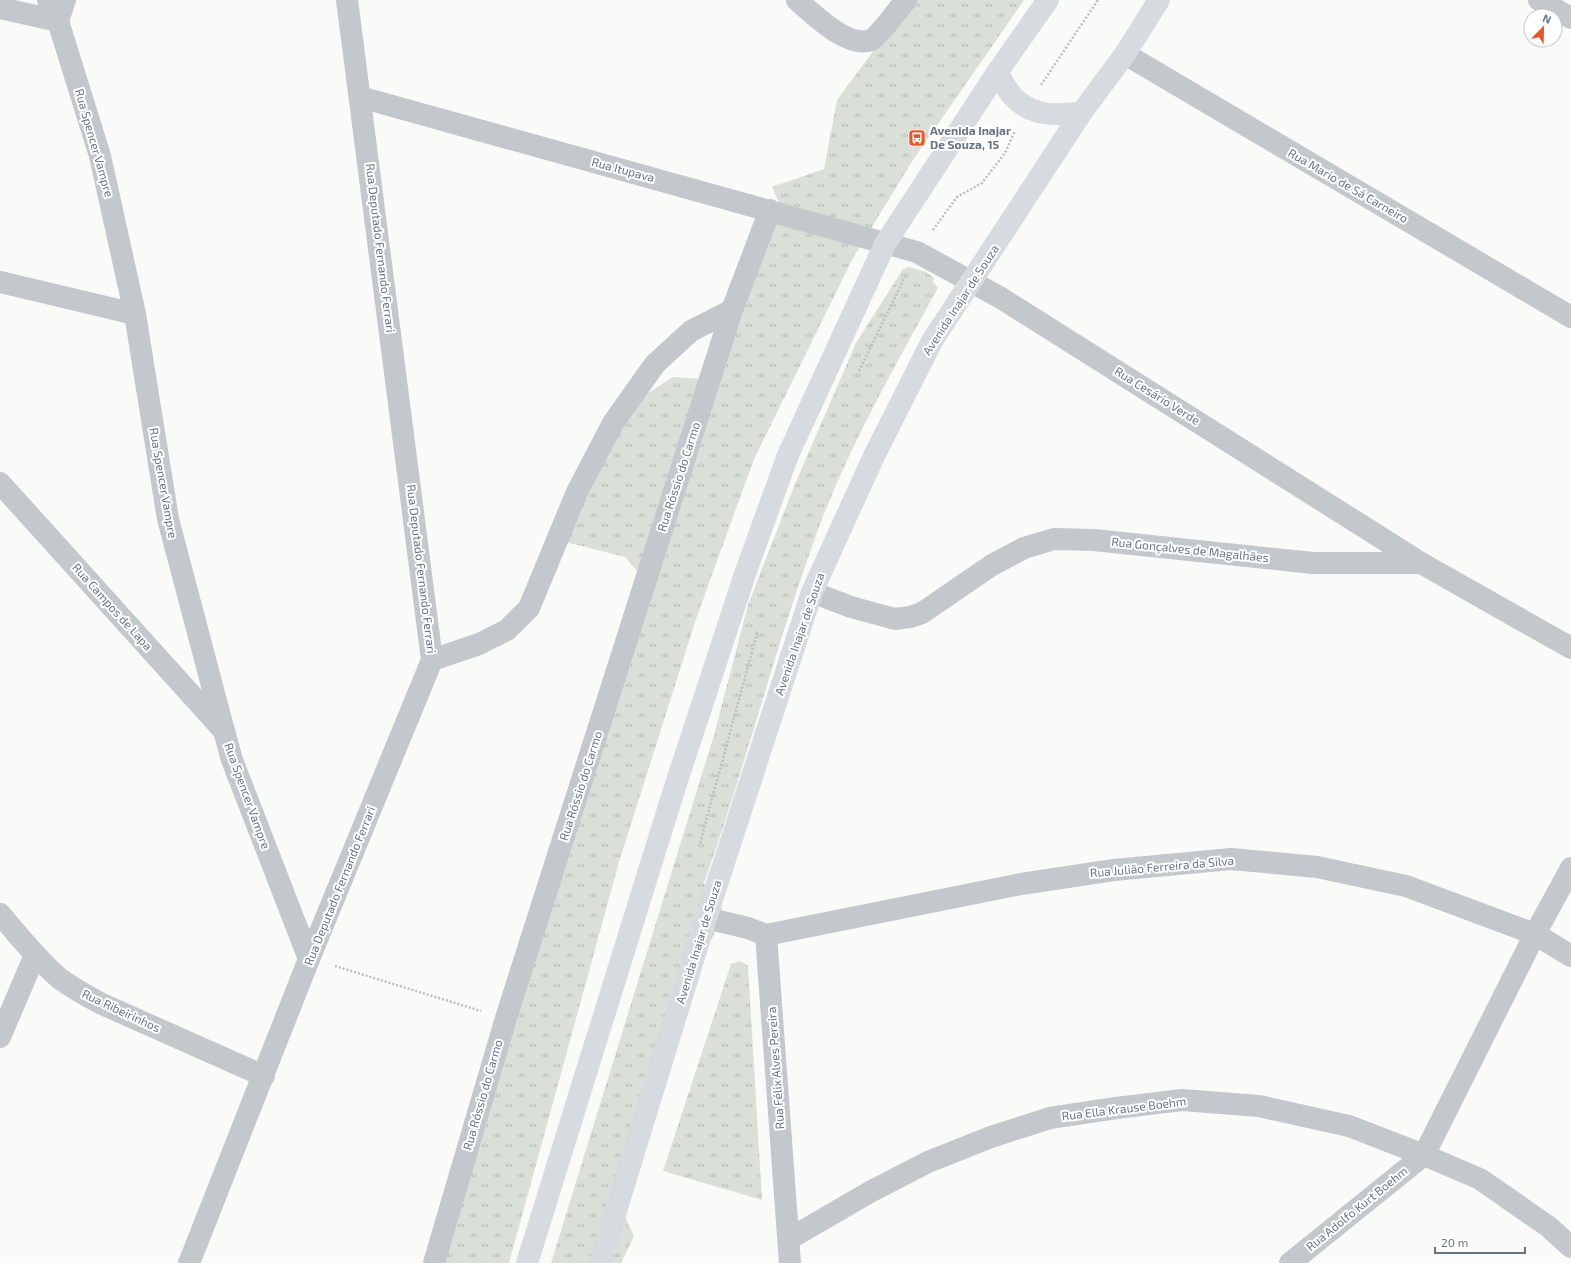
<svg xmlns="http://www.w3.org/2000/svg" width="1571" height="1263" font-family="'Exo 2',sans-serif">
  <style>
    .park { fill: url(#park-tufts) }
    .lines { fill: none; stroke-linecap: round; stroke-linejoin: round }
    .path { stroke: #bbbfc2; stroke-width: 2.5; stroke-dasharray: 2 2; stroke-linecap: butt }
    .pedestrian { stroke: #c3c8cc; stroke-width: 22 }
    .minor { stroke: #c3c8cc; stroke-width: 22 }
    .tertiary { stroke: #c3c8cc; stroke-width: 22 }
    .secondary { stroke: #d6dbdf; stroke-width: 22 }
    .labels { text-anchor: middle; stroke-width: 4; stroke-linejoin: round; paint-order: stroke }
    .poi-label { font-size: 12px; font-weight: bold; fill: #657683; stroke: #fff; text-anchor: start }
    .street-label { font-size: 12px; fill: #657683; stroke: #fff }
  </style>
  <defs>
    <pattern id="park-tufts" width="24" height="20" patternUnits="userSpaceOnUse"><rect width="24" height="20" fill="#dadfd7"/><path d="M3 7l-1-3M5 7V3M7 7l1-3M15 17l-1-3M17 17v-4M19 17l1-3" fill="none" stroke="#b4b9b4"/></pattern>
  </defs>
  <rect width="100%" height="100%" fill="#fafaf8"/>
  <!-- park -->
  <path class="park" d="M 914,0 L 1024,0 L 913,160 L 854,256 L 754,459 L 696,619 L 619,862 L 509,1263 L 439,1263 L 650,586 L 625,557 L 562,541 L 608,442 L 642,397 L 673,377 L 705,379 L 781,207 L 772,187 L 824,169 L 837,100 L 891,27 Z
    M 909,267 L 926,272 L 934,278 L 933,282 L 938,288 C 895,366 850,444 819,527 C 776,644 746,765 704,883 L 721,899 L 722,918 L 709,944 L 624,1215 L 634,1236 L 621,1263 L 551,1263 L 714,735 L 748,605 L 795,484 L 856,343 L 903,269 Z
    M 740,961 L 748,966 L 762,1200 L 663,1171 L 731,964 Z"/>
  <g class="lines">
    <!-- path -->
    <path class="path" d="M 1041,85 L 1098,0
      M 933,230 L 957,197 L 982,183 L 1005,153 L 1015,131
      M 859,371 L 905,277
      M 700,843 L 756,637 L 757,630
      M 335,966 L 481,1011"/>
    <!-- pedestrian -->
    <path class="pedestrian" d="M 1424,1155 L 1535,934 L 1571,868"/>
    <!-- minor -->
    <path class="minor" d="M 797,0 C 813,14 848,49 871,40 C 879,36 899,8 906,0
      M 1539,0 L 1571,18
      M 0,8 L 58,21 L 65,0
      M 1125,54 L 1571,317
      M 360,97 L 917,252 L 1001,298 L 1421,563 L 1571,648
      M 0,282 L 135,314
      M 0,483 L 224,731
      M 812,592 L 851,607 L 895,619 L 910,617 L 922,613 L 992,565 L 1024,548 L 1054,539 L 1094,540 L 1313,563 L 1421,563
      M 432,660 L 479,644 L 507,630 L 529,608 L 577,492 L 613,423 L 655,364 L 691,331 L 732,310
      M 0,914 C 19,936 37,959 59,978 C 72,988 87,996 102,1004 L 264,1076
      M 706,918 L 748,928 L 766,935 L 790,1263
      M 766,935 L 1021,884 L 1114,870 L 1231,859 L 1317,867 L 1406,886 L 1535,934 L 1571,956
      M 309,959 L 432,660 L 347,0
      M 0,1037 L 35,955
      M 789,1239 L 870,1192 L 928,1162 L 991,1137 L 1050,1118 L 1116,1108 L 1182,1100 L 1259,1106 L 1349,1126 L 1424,1155 L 1480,1179 L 1549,1227 L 1571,1247
      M 434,1263 L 506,1018 L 732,310 L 770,210
      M 1290,1263 L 1424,1155"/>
    <!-- tertiary -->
    <path class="tertiary" d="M 48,0 L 58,21 L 100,156 L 135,314 L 168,519 L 224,731 L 232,760 L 309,959 L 189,1263"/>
    <!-- secondary -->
    <path class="secondary" d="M 998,71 C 1013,111 1042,119 1082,112
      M 527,1263 L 674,790 L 746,571 L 788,455 L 885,244 L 998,71 L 1048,0
      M 600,1263 L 706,918 L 812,592 L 874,456 L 932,341 L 1082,112 L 1125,54 L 1159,0"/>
  </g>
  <!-- icons -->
  <defs>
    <symbol id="bus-square" viewBox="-11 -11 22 22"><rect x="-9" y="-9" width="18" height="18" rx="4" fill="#e4572e" stroke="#fff"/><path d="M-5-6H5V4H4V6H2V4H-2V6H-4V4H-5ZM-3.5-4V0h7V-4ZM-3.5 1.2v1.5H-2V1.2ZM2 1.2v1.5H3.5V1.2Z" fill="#fff"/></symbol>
  </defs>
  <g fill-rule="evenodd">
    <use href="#bus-square" x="907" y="128" width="20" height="20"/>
  </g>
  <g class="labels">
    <!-- poi labels -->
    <g class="poi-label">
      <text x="930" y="135">Avenida Inajar<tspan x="930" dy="14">De Souza, 15</tspan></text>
    </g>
    <!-- street labels -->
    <g class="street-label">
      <text transform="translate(94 143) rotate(74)" y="4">Rua Spencer Vampre</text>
      <text transform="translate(623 170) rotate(15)" y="4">Rua Itupava</text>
      <text transform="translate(1348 186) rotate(30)" y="4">Rua Mario de Sá Carneiro</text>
      <text transform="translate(380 248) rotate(83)" y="4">Rua Deputado Fernando Ferrari</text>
      <text transform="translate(961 300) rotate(-57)" y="4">Avenida Inajar de Souza</text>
      <text transform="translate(1157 396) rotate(32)" y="4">Rua Cesário Verde</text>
      <text transform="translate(679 477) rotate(-72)" y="4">Rua Róssio do Carmo</text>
      <text transform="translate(163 483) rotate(80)" y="4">Rua Spencer Vampre</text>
      <text transform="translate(1190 550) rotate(6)" y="4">Rua Gonçalves de Magalhães</text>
      <text transform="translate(421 569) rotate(83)" y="4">Rua Deputado Fernando Ferrari</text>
      <text transform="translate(112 607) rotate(48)" y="4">Rua Campos de Lapa</text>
      <text transform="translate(800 634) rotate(-71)" y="4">Avenida Inajar de Souza</text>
      <text transform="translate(581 786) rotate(-72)" y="4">Rua Róssio do Carmo</text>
      <text transform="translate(247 796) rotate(70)" y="4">Rua Spencer Vampre</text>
      <text transform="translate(1162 867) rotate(-5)" y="4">Rua Julião Ferreira da Silva</text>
      <text transform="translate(340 886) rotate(-68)" y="4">Rua Deputado Fernando Ferrari</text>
      <text transform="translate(699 942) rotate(-73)" y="4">Avenida Inajar de Souza</text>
      <text transform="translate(121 1011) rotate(25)" y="4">Rua Ribeirinhos</text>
      <text transform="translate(776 1068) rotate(-94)" y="4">Rua Félix Alves Pereira</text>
      <text transform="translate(483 1095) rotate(-74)" y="4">Rua Róssio do Carmo</text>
      <text transform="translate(1124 1109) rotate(-7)" y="4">Rua Ella Krause Boehm</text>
      <text transform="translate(1357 1209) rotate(-39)" y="4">Rua Adolfo Kurt Boehm</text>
    </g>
  </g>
  <!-- north arrow -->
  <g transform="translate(1543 28) rotate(23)"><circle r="19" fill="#ffffff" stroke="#c1c8cd"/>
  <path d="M0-3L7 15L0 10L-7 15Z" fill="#e4572e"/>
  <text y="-6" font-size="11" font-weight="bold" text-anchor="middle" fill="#657683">N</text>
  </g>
  <!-- scale -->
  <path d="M1435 1247v6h90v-6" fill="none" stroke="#657683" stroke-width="2"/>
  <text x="1441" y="1247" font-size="12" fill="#657683" stroke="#ffffff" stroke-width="3" paint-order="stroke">20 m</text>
</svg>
